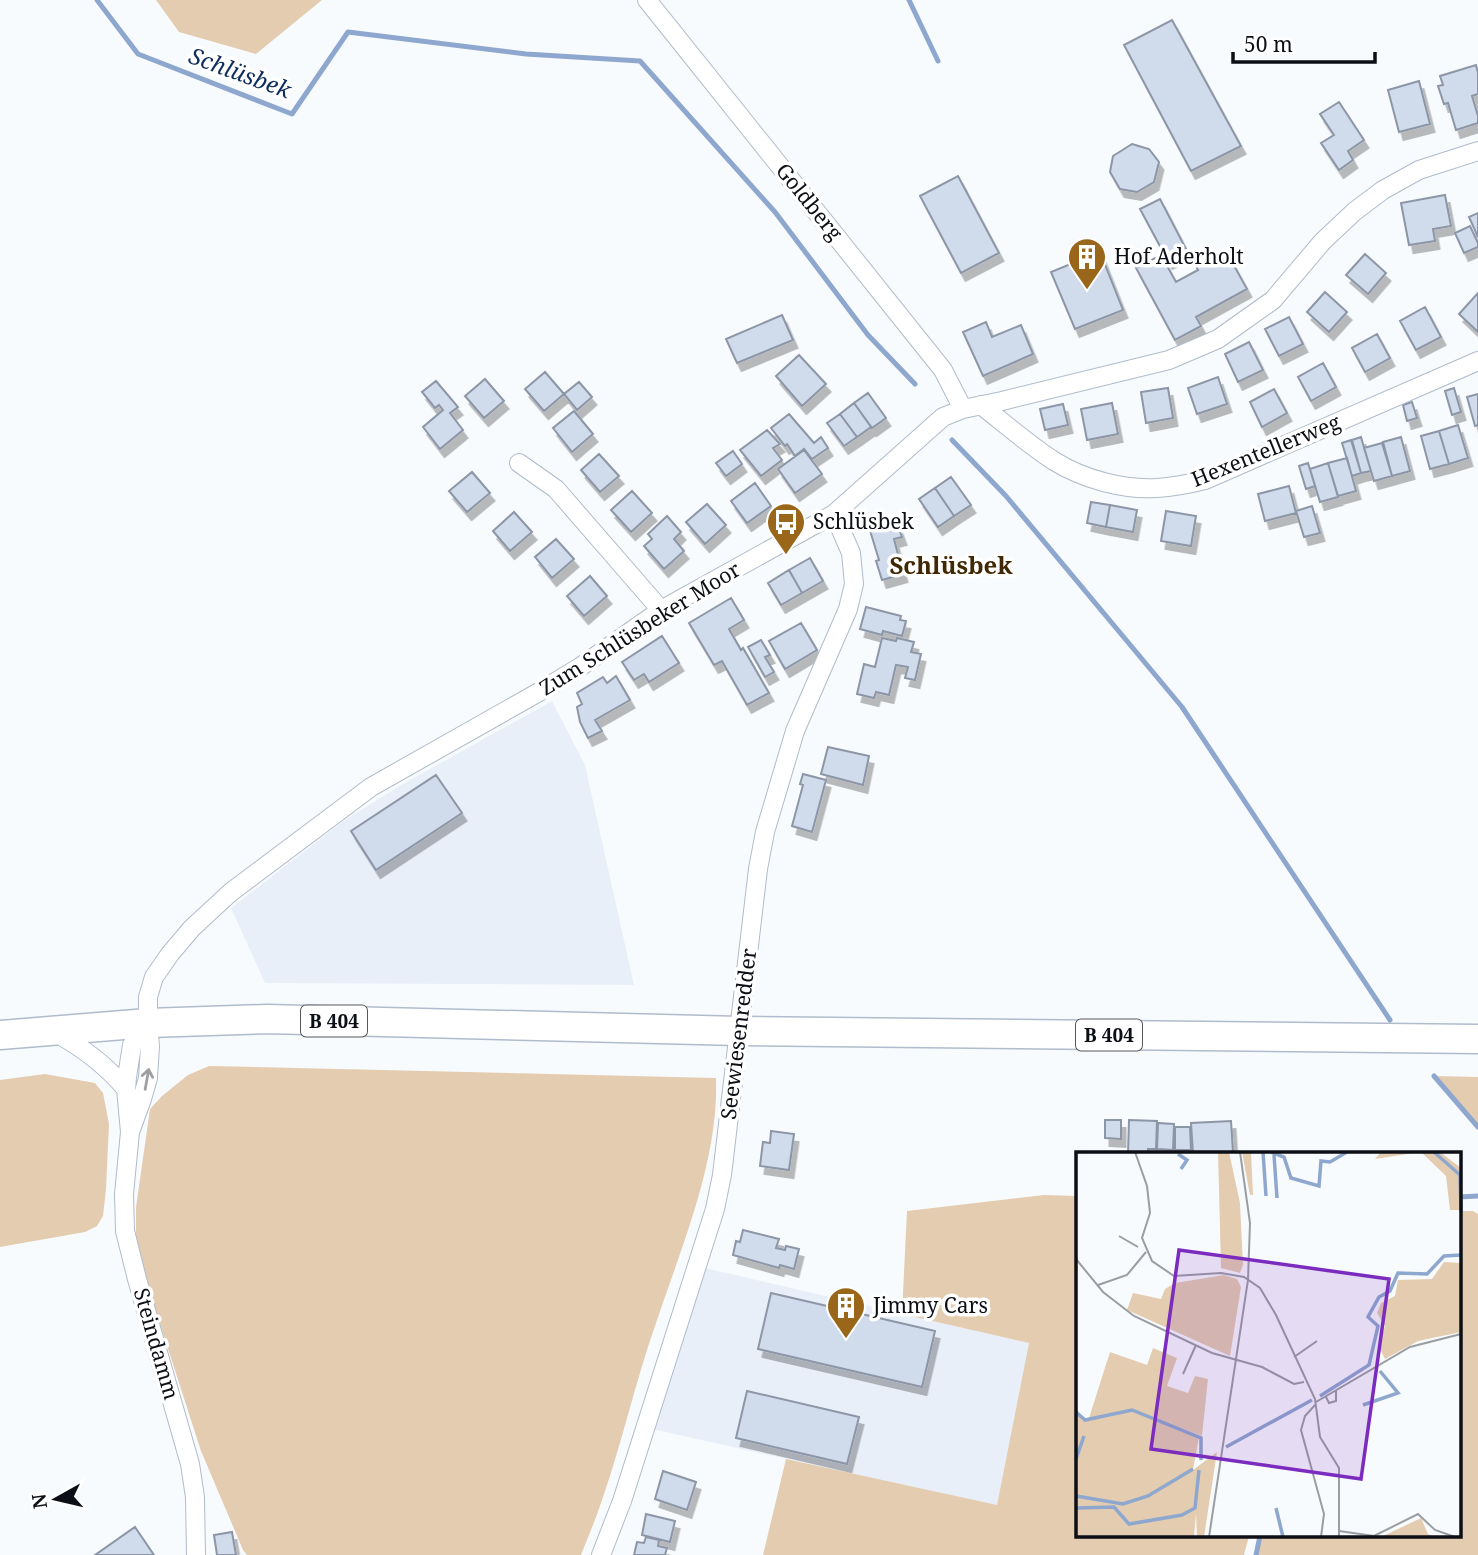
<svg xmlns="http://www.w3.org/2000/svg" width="1478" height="1555" font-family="'Noto Serif',serif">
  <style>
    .built { fill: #e9eff9 }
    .green { fill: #e4ccb0 }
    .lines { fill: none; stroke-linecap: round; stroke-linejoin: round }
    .stream { stroke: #8ea7ce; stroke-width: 5 }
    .building { fill: #d0dbec; stroke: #8c96a6; stroke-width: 2; filter: url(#shadow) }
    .street-casing { stroke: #b0bbcb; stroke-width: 20 }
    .primary-casing { stroke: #b0bbcb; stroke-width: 31 }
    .street { stroke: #fff; stroke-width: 18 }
    .primary { stroke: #fff; stroke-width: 28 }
    .oneway { stroke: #9e9fa1 }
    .labels { text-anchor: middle; stroke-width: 7; stroke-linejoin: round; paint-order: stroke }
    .shield { fill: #fff; stroke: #55575b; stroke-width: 2 }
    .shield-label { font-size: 19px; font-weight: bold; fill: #0c0f15 }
    .street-label { font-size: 21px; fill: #0c0f15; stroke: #fff }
    .poi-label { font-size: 21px; fill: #0c0f15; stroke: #fff; text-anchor: start }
    .water-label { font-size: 23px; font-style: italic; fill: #0e2e5d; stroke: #fff }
    .quarter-label { font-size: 24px; font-weight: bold; fill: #402804; stroke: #fff }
    .inset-river { fill: none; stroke: #8ea7ce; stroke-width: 3.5 }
    .inset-road { fill: none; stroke: #9a9da1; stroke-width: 2 }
    .view { fill: #7b2cbf; fill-opacity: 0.15; stroke: #7b2cbf; stroke-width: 3.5 }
    .inset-edge { fill: none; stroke: #0c0f15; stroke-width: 3.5 }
  </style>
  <defs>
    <filter id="shadow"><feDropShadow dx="4.5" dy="8" stdDeviation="0" flood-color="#0004"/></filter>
  </defs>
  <rect width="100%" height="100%" fill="#f8fbfe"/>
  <!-- built -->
  <path class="built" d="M 552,701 L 585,765 L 634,985 L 265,983 L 231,908 L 342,822 L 401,785 Z
    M 705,1268 L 1029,1343 L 997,1506 L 652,1429 Z"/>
  <!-- green -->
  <path class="green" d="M 156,0 L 322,0 L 256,54 L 179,32 Z
    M 209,1066 L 716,1078 C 719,1161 681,1248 655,1326 C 635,1383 622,1443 602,1500 C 596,1519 588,1537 581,1555 L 247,1555 L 243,1550 L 201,1451 L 141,1265 L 136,1236 L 136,1207 L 150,1109 L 162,1096 L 188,1075 Z
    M 45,1074 L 95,1083 L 103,1093 L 109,1124 L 106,1189 L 103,1216 L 97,1226 L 85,1232 L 0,1247 L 0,1080 Z
    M 1434,1076 L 1478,1077 L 1478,1127 Z
    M 1044,1195 L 1077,1196 L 1077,1536 L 1249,1536 L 1244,1555 L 763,1555 L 786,1459 L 997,1505 L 1029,1343 L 902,1314 L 907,1211 Z
    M 1459,1211 L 1473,1211 L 1478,1214 L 1478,1555 L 1256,1555 L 1260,1536 L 1459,1536 Z"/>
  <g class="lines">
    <!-- stream -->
    <path class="stream" d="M 97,0 L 138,54 L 292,114 L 348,32 L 526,54 L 640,61 L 775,212 L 868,335 L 915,384
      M 909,0 L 938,61
      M 952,440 L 1006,496 L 1182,707 L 1390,1020
      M 1434,1076 L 1478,1127
      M 1459,1197 L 1478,1196
      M 1256,1555 L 1260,1536"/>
  </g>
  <!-- building -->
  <path class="building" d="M 1172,20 L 1241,146 L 1191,171 L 1124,45 Z
    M 1476,65 L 1478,73 L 1478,94 L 1472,96 L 1478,116 L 1478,123 L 1456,130 L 1448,103 L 1444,104 L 1438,86 L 1443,85 L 1440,76 Z
    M 1419,81 L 1430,124 L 1399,132 L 1388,90 Z
    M 1339,102 L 1364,140 L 1348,151 L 1353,160 L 1339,170 L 1321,143 L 1334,135 L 1320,114 Z
    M 1132,144 L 1149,149 L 1159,162 L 1154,182 L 1137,192 L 1120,189 L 1110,172 L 1113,156 Z
    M 958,176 L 999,253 L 961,273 L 920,196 Z
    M 1445,195 L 1451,226 L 1433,229 L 1435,241 L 1409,245 L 1401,203 Z
    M 1160,199 L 1187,251 L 1168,261 L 1140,209 Z
    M 1478,213 L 1478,237 L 1469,217 Z
    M 1470,226 L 1478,243 L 1478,247 L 1464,253 L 1455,233 Z
    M 1226,251 L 1247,289 L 1196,317 L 1201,326 L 1175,340 L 1136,268 L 1161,255 L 1176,282 L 1198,270 L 1196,266 Z
    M 1100,252 L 1123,310 L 1075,329 L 1051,272 Z
    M 1365,254 L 1386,273 L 1368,294 L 1346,275 Z
    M 1325,292 L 1347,312 L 1329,332 L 1307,312 Z
    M 1478,293 L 1478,332 L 1459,314 Z
    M 1425,307 L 1441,337 L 1416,350 L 1400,321 Z
    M 782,315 L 793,340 L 737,363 L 726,339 Z
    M 1289,317 L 1303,344 L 1279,356 L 1265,329 Z
    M 986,322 L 992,337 L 1021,325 L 1033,354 L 983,376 L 963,332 Z
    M 1377,334 L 1390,358 L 1365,372 L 1352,348 Z
    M 1249,342 L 1263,370 L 1238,382 L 1225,354 Z
    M 799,355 L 826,384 L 802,406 L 776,376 Z
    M 1323,363 L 1336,387 L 1311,401 L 1298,377 Z
    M 545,372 L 564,394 L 544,411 L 525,389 Z
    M 1218,377 L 1227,404 L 1197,414 L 1188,388 Z
    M 485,379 L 504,401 L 484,418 L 465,396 Z
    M 436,381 L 458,407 L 450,413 L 463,430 L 440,449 L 423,427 L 443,410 L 439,405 L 435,408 L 422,392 Z
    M 579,382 L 592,397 L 577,410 L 564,394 Z
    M 1168,388 L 1173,418 L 1146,423 L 1141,392 Z
    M 1454,388 L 1461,412 L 1452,415 L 1445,391 Z
    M 1274,389 L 1287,413 L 1262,427 L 1250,402 Z
    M 868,393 L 886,418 L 872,428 L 854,403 Z
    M 1478,394 L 1478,425 L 1475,426 L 1467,397 Z
    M 1412,402 L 1417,418 L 1407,421 L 1403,405 Z
    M 854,403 L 871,427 L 857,437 L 840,414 Z
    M 1112,403 L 1118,434 L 1087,440 L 1081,409 Z
    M 1063,404 L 1068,425 L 1045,430 L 1040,409 Z
    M 574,411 L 593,434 L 572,452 L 553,428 Z
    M 789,414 L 814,443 L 821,437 L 828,448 L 812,459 L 804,449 L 795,456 L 787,444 L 785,446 L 771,428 Z
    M 840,414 L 857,437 L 844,446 L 827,423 Z
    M 1458,425 L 1468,458 L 1449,464 L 1439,431 Z
    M 767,430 L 780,444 L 773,448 L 782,460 L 761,476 L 740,450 Z
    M 1439,431 L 1449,464 L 1430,469 L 1421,436 Z
    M 1361,437 L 1371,471 L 1361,473 L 1352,440 Z
    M 1401,437 L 1410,471 L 1392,476 L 1383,442 Z
    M 1351,440 L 1361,473 L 1352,476 L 1342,443 Z
    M 1382,443 L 1392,476 L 1374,481 L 1364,448 Z
    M 804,450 L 822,474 L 795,493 L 778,469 Z
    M 733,451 L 742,464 L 726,476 L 716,463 Z
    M 599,454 L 619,476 L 600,492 L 581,470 Z
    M 1347,458 L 1356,491 L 1338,496 L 1328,463 Z
    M 1308,463 L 1315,486 L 1306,489 L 1299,466 Z
    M 1328,463 L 1338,497 L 1320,502 L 1310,469 Z
    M 472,472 L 490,493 L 467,512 L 449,491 Z
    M 951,477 L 971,505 L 954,516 L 935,488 Z
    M 755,483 L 771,506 L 747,523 L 731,501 Z
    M 1289,486 L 1296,513 L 1265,521 L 1258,494 Z
    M 935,488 L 954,516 L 938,527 L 919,499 Z
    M 632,491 L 652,513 L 631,532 L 611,510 Z
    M 1091,502 L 1110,505 L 1106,527 L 1087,523 Z
    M 707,504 L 726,525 L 705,544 L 686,522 Z
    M 1110,505 L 1137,510 L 1133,532 L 1106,527 Z
    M 1312,506 L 1320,533 L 1304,537 L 1296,511 Z
    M 1166,511 L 1196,516 L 1191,546 L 1161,541 Z
    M 514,512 L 532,532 L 510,551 L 493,531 Z
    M 667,516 L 681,532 L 674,539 L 684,551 L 664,569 L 644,546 L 652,539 L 648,534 Z
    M 889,517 L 892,527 L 898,526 L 902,537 L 894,539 L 903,574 L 882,580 L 876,561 L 879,560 L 868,524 Z
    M 556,539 L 574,559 L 552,578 L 535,557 Z
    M 810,558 L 823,581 L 802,593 L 789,570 Z
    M 789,570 L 802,593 L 781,605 L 768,583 Z
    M 590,576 L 607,596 L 584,616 L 567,596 Z
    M 731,598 L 744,620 L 729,629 L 741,650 L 743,648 L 769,693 L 747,705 L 722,661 L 714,665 L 689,623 Z
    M 866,607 L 901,616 L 900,620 L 906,621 L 902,636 L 883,631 L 882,635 L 860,629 Z
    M 801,623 L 817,650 L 785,669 L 769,641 Z
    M 662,636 L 679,663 L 649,682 L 644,674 L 634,680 L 622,662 Z
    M 882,638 L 896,641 L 897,638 L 914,642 L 911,652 L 921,654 L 915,680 L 905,678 L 908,667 L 896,665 L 889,695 L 876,692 L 874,698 L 857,694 L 864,664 L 875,667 Z
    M 761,640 L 770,655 L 765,657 L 774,672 L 765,677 L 748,647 Z
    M 616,676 L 630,700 L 595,720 L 602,731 L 588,738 L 580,722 L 577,707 L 582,704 L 577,693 L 603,677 L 607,683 Z
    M 828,747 L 869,756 L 863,785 L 821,774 Z
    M 803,774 L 826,780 L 812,832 L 792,826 L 803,785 L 800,784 Z
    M 436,775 L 462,813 L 376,870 L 351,831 Z
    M 1105,1120 L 1121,1120 L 1121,1139 L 1105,1138 Z
    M 1129,1120 L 1157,1121 L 1156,1149 L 1148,1149 L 1148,1154 L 1128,1154 Z
    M 1231,1121 L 1233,1152 L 1193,1154 L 1191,1123 Z
    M 1158,1123 L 1174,1124 L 1173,1150 L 1157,1149 Z
    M 1175,1127 L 1190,1127 L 1191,1150 L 1175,1150 Z
    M 771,1131 L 794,1134 L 789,1170 L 760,1166 L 763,1142 L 770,1143 Z
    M 743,1230 L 779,1239 L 776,1248 L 785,1250 L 786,1246 L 799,1249 L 794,1269 L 780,1265 L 779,1268 L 733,1255 L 736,1241 L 740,1242 Z
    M 771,1293 L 935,1331 L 922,1387 L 758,1349 Z
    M 747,1391 L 859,1417 L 847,1464 L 736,1438 Z
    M 663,1471 L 696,1482 L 687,1510 L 655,1499 Z
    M 646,1514 L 675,1521 L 670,1542 L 642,1535 Z
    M 135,1527 L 154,1555 L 95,1555 Z
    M 232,1532 L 236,1555 L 217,1555 L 214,1535 Z
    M 646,1537 L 659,1540 L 658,1546 L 667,1548 L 665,1555 L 634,1555 L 637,1542 L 644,1543 Z"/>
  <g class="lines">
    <defs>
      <path id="street" d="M 647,0 L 943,370 L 963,409
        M 981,405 C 1004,423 1029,445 1054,461 C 1083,479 1123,490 1157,488 C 1173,487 1189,484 1205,480 L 1478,361
        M 519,463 L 556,489 L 661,610
        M 148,1023 L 132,1045 L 127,1077 L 126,1089 L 130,1132 L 124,1194 L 125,1231 L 137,1279 L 190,1464 L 195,1497 L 196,1555
        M 54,1032 C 82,1047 105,1064 126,1089
        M 130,1132 L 142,1099 L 148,1078 L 150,1046 L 148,1023 L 148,997 L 154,977 L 170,954 L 192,928 L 231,892 L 371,787 L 539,692 L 580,667 L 661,610 L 834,514 L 943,417 L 963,409 L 1002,401 L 1169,360 L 1218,339 L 1273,300 L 1323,241 L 1355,211 L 1383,190 L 1419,170 L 1478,151
        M 601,1555 L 622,1501 L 715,1209 L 722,1175 L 758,869 L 765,832 L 795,731 L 848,609 L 854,584 L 851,553 L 834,514"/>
      <path id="primary" d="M 0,1035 L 148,1023 L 267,1019 L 739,1031 L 1478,1039"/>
    </defs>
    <!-- street casing -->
    <use href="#street" class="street-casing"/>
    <!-- primary casing -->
    <use href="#primary" class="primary-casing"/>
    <!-- street -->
    <use href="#street" class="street"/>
    <!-- primary -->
    <use href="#primary" class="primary"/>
  </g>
  <!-- one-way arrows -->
  <defs><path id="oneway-shaft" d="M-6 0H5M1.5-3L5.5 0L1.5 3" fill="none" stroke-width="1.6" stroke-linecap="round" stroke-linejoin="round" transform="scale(1.75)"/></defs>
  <use class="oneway" href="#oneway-shaft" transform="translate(147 1079) rotate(-80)"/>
  <!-- icons -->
  <defs>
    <symbol id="building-pin" viewBox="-11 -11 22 30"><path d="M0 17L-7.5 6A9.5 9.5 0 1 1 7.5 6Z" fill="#99661a" stroke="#fff"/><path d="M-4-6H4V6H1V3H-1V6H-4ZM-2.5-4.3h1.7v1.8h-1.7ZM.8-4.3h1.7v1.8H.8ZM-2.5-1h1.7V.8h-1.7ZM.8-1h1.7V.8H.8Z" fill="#fff"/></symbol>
    <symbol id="bus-pin" viewBox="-11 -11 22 30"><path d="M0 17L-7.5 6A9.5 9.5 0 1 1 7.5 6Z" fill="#99661a" stroke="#fff"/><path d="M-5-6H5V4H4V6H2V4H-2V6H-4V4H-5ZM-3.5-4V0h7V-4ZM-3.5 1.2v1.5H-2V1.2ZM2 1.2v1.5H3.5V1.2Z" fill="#fff"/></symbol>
  </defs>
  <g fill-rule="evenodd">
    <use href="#building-pin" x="1065" y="235" width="44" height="60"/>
    <use href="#bus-pin" x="764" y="500" width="44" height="60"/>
    <use href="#building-pin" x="824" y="1284" width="44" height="60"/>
  </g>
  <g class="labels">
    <!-- shield labels -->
    <g class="shield">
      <rect x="301" y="1005.5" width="66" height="31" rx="5"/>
      <rect x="1076" y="1019.5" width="66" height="31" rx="5"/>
    </g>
    <g class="shield-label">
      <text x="334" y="1028">B 404</text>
      <text x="1109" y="1042">B 404</text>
    </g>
    <!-- street labels -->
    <g class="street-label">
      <text transform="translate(809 202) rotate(51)" y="7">Goldberg</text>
      <text transform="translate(1266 451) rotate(-22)" y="7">Hexentellerweg</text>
      <text transform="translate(640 629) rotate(-32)" y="7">Zum Schlüsbeker Moor</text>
      <text transform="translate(739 1034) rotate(-83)" y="7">Seewiesenredder</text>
      <text transform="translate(156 1344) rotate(74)" y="7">Steindamm</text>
    </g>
    <!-- poi labels -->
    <g class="poi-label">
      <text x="1114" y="264">Hof Aderholt</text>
      <text x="813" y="529">Schlüsbek</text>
      <text x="873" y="1313">Jimmy Cars</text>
    </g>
    <!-- water labels -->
    <g class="water-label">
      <text transform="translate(240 73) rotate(20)" y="8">Schlüsbek</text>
    </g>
    <!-- quarter labels -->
    <g class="quarter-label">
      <text x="951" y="574">Schlüsbek</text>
    </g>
  </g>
  <!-- overview -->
  <g transform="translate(1076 1152)">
    <rect width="385" height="385" fill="#f8fbfe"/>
    <path d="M 142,0 L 153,0 L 164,51 L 167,113 L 164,121 L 145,116 ZM 166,0 L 175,0 L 177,43 L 174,43 ZM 305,0 L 364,0 L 385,16 L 385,58 L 374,58 L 370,24 L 345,0 L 299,7 ZM 368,110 L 385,111 L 385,180 L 342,189 L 309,207 L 303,195 L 309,174 L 301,161 L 305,151 L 319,144 L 322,128 L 356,127 ZM 148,123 L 161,127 L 165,135 L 154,204 L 51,158 L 57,141 L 85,147 L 89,137 L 99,131 ZM 77,196 L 101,206 L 91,234 L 112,241 L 119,224 L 132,227 L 126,284 L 56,258 L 123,285 L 117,318 L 141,300 L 128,385 L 121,385 L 120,361 L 118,385 L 0,385 L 0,260 L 9,268 L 55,258 L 13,266 L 34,200 L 71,213 ZM 345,366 L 352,382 L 359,385 L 305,385 Z" fill="#e4ccb0"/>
    <path class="inset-river" d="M 187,0 L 190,44M 195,0 L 208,5 L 215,26 L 243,34 L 245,9 L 254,10 L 271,0M 358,0 L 384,23 L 385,60M 102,2 L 111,8 L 105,17M 198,3 L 201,46M 244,244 L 293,213 L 302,174 L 292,165 L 303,145 L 314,139 L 322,121 L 351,122 L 368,104 L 385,103M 287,253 L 322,241 L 304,219M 0,260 L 9,268 L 56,258 L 125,286 L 125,308M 150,295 L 236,248M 0,307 L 8,284M 0,344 L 47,352 L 72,344 L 117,317M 0,356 L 38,355 L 53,372 L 106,363 L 119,356 L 123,318M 200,356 L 207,385"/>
    <path class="inset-road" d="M 59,0 L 71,34 L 74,61 L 66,86 L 76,109 L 98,124 L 145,121 L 168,125 L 184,136 L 200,163 L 239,247 L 244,285 L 263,316 L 263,385M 43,84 L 62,95M 0,107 L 27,140 L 58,164 L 136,201 L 186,215 L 218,232 L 228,230M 22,133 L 51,123 L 70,100M 218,205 L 241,189M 107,222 L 120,193M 250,245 L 253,251 L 260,249 L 260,239M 240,250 L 334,195 L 385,182M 239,253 L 229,264 L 225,278 L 248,362 L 245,385M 263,379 L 298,384 L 342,362 L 359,378 L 379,385M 133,385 L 172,128 L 174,71 L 164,0"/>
    <path class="view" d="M 103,98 L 313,127 L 285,327 L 75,297 Z"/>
    <rect width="385" height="385" class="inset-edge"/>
  </g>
  <!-- north arrow -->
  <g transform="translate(56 1499) rotate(262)" stroke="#ffffff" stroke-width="5" paint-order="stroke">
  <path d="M0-5L12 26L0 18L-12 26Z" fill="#0c0f15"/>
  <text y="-10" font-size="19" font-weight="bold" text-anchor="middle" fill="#0c0f15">N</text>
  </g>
  <!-- scale -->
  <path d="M1233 52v10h142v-10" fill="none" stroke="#0c0f15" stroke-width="3.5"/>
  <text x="1244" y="52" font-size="21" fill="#0c0f15" stroke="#ffffff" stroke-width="5" paint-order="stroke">50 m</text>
</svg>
